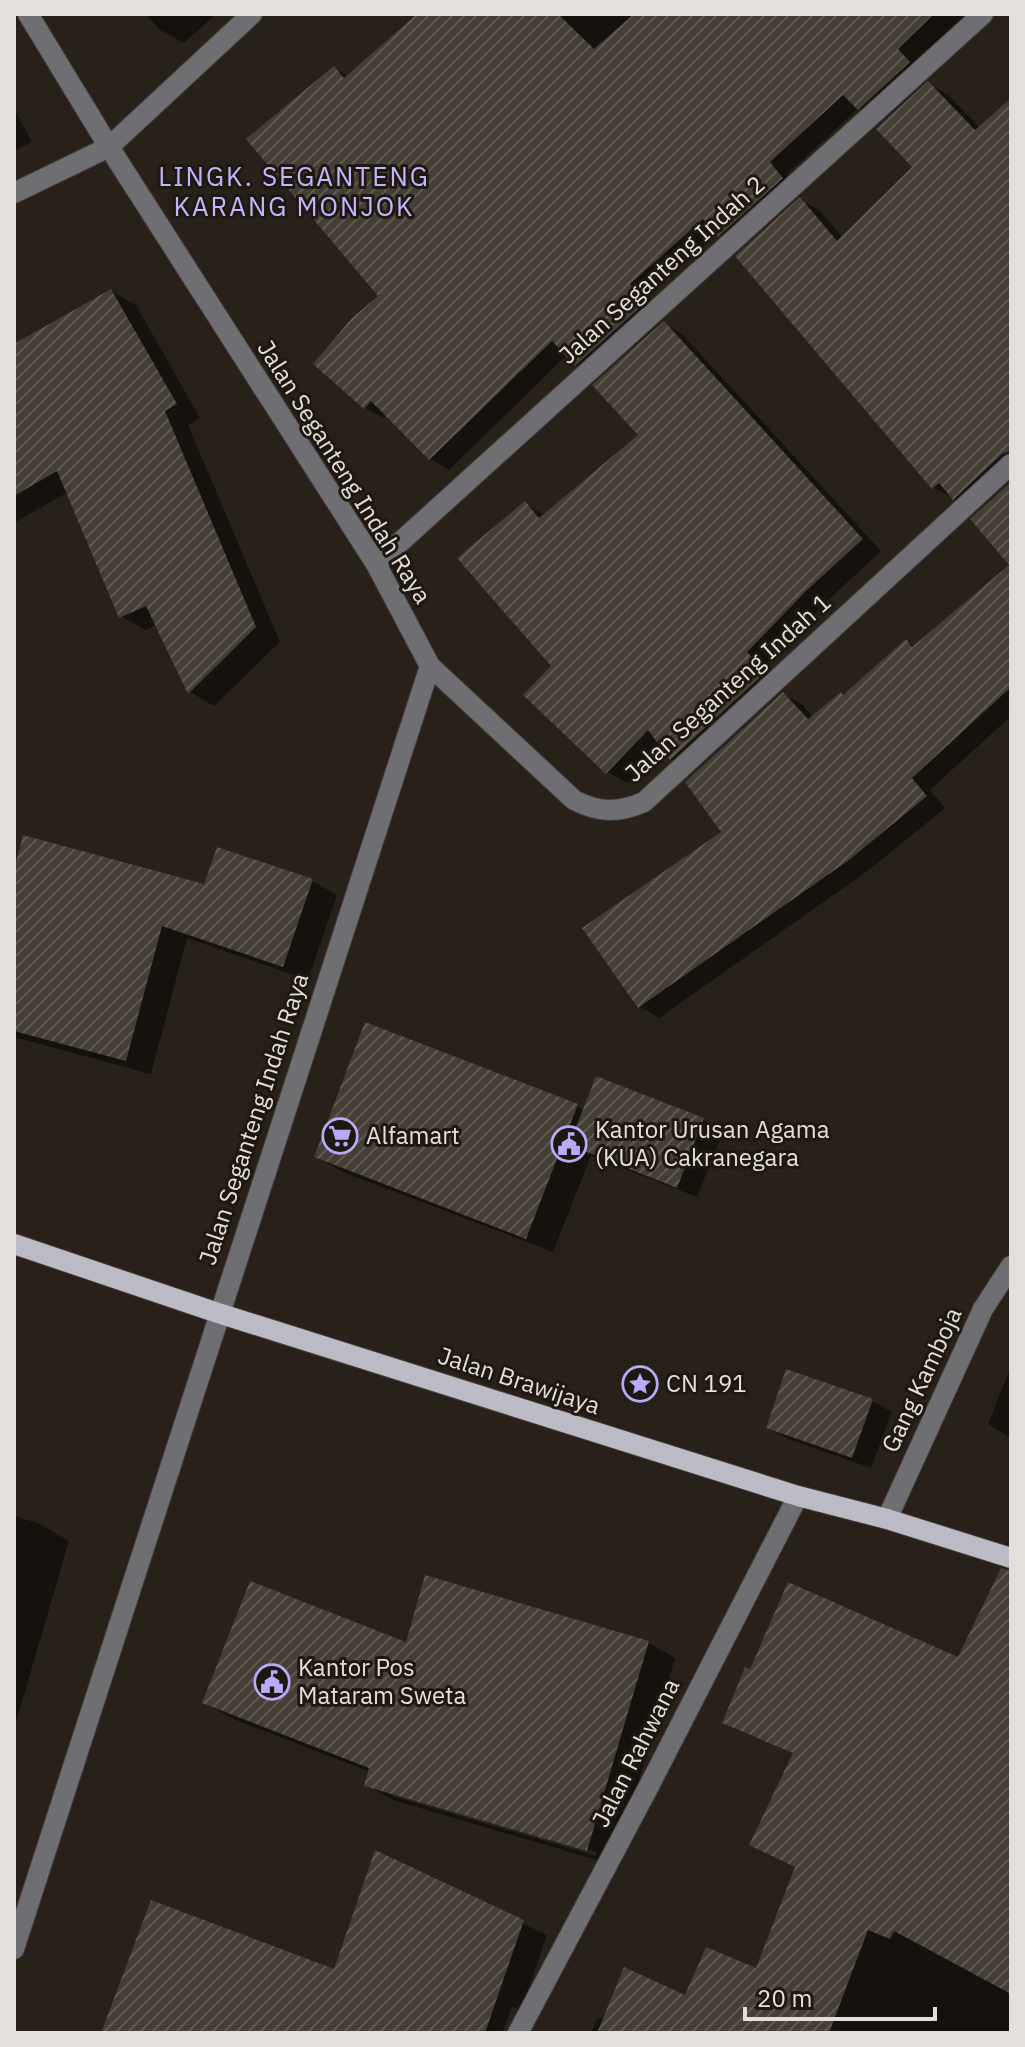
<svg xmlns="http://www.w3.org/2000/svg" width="1025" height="2047" font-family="'IBM Plex Sans',sans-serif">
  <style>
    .shadow { fill: #0007; fill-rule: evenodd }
    .building { fill: url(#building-hatch) }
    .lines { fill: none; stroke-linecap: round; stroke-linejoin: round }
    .minor-casing { stroke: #423c35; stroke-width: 22 }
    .major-casing { stroke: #423c35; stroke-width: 22 }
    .minor { stroke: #6f6e73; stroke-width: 20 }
    .major { stroke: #bcbbc5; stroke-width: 20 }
    .labels { text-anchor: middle; stroke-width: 6; stroke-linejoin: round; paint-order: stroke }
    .street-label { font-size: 24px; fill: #e4dfda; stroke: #1e1811 }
    .poi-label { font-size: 24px; fill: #e4dfda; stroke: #1e1811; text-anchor: start }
    .neighbourhood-label { font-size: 26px; letter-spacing: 2px; fill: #c3b5fd; stroke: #1e1811 }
  </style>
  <defs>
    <pattern id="building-hatch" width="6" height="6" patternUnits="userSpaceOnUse" patternTransform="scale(2)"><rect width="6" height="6" fill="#453e36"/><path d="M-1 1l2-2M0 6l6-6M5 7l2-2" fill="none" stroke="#605952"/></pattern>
  </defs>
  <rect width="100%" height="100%" fill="#28211a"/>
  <!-- shadow -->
  <path class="shadow" d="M 146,14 L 216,14 L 184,43 L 160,30 Z
    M 420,14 L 973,14 L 878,119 L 859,108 L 787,174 L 801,189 L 738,246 L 718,233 L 648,296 L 664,313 L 595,375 L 576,365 L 567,355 L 449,470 L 430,459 L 387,415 L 384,418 L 365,408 L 316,363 L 380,296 L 334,68 L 349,77 Z
    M 929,84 L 948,95 L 980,128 L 1011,101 L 1011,475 L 974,509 L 934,488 L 800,200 L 820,211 L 843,238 L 915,167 Z
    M 14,109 L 32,142 L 14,151 Z
    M 111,291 L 136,305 L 200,418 L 188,425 L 280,642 L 214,706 L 190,692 L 157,625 L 145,630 L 121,616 L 68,492 L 14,523 L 14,346 Z
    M 664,323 L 683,335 L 881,551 L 826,602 L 765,664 L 784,684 L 691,770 L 671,759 L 662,746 L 627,783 L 607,772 L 554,666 L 525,504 L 545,515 L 641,436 Z
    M 1011,566 L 1011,716 L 930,790 L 945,808 L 869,870 L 659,1018 L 639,1006 L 723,832 L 783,694 L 803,705 L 813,717 L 844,696 L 906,642 L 915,647 Z
    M 14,878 L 205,887 L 312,881 L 337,895 L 308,980 L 187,938 L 151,1074 L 14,1037 Z
    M 366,1025 L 585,1110 L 598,1079 L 703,1120 L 723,1132 L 697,1197 L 591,1156 L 553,1252 L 343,1172 L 316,1157 Z
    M 1011,1366 L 1011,1438 L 988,1424 Z
    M 788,1371 L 872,1401 L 892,1412 L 871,1468 L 788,1439 L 768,1427 Z
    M 14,1516 L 38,1523 L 69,1541 L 14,1729 Z
    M 426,1578 L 649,1643 L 675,1658 L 614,1865 L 393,1800 L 366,1785 L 370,1772 L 231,1718 L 205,1703 L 407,1644 ZM 392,1792 L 597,1852 L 596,1856 L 392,1796 Z
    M 1011,1637 L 1011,2033 L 591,2033 L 597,2019 L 686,1998 L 757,1970 L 796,1868 L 752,1844 L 795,1754 L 725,1722 L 959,1660 Z
    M 376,1853 L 547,1935 L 521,2010 L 512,2007 L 502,2033 L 103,2033 L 335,1972 Z"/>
  <!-- building -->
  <path class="building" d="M 417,14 L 558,14 L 594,49 L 634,14 L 934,14 L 898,49 L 910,62 L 858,110 L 843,95 L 770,162 L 783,178 L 718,237 L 703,219 L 630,284 L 646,302 L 575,366 L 552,341 L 429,460 L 371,401 L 364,409 L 313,364 L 352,318 L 378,296 L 246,139 L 334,66 L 344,78 Z
    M 928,81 L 975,130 L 1011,98 L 1011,451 L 1002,454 L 953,500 L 939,483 L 932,489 L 735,256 L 800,197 L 837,241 L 912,167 L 876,129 Z
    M 111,289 L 177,404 L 165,411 L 256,627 L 188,694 L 146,606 L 119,618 L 57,471 L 14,496 L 14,344 Z
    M 664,321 L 863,539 L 806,591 L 747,652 L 766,672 L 670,760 L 648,730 L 606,774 L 523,695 L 551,666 L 457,558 L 525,501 L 539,518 L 638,435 L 592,385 Z
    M 1011,482 L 1011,687 L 912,778 L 927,796 L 849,860 L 638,1008 L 582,928 L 721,832 L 685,782 L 783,692 L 808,719 L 841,692 L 843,695 L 906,639 L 912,647 L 1009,565 L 970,519 Z
    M 23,835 L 204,884 L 217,847 L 313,879 L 283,967 L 162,926 L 126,1061 L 14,1031 L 14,870 Z
    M 365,1022 L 578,1104 L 526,1239 L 314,1157 Z
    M 596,1076 L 704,1118 L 677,1188 L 569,1145 Z
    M 786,1369 L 873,1399 L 852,1458 L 766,1428 Z
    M 1001,1568 L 1011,1571 L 1011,1994 L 894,1931 L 890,1939 L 868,1930 L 829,2033 L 597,2033 L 624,1967 L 685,1995 L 706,1947 L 756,1968 L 795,1867 L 749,1845 L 793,1753 L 722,1723 L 745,1667 L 750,1669 L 788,1582 L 958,1657 Z
    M 425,1575 L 649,1641 L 587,1851 L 364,1786 L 369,1768 L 202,1703 L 250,1581 L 406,1642 Z
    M 375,1850 L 524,1920 L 485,2033 L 101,2033 L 151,1900 L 334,1969 Z"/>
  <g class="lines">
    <defs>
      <path id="minor" d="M 14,193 L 109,147 L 252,14
        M 376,564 L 983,14
        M 430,666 L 574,800 C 599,813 619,813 644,802 L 1011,464
        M 887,1519 L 983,1309 L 1011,1266
        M 14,1949 L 430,666 L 376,564 L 109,147 L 28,14
        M 518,2033 L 649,1786 L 798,1496"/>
      <path id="major" d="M 14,1244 L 218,1313 L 798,1496 L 887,1519 L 1011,1558"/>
    </defs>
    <!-- minor casing -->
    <use href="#minor" class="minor-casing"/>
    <!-- major casing -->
    <use href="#major" class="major-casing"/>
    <!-- minor -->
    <use href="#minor" class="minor"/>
    <!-- major -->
    <use href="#major" class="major"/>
  </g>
  <!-- icons -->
  <defs>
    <symbol id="supermarket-ring" viewBox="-11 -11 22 22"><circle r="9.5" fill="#1e1811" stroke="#b9aaf7" stroke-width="1.5"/><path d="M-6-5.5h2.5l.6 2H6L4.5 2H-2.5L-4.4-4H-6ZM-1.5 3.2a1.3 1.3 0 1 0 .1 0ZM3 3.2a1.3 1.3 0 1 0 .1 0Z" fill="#b9aaf7"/></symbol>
    <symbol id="civic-ring" viewBox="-11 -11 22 22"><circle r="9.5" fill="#1e1811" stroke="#b9aaf7" stroke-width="1.5"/><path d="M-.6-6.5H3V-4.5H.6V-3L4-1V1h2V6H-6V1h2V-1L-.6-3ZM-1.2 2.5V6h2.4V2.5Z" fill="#b9aaf7"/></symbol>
    <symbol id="sight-ring" viewBox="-11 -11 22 22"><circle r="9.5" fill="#1e1811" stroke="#b9aaf7" stroke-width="1.5"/><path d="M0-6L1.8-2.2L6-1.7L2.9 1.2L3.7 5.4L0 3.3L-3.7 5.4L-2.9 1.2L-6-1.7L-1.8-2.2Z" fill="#b9aaf7"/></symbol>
  </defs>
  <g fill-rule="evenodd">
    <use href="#supermarket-ring" x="320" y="1116" width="40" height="40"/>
    <use href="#civic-ring" x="549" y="1124" width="40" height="40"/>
    <use href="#sight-ring" x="620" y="1364" width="40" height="40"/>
    <use href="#civic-ring" x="252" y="1662" width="40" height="40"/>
  </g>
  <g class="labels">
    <!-- street labels -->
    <g class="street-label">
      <text transform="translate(662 270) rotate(-42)" y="8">Jalan Seganteng Indah 2</text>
      <text transform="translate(344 472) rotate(58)" y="8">Jalan Seganteng Indah Raya</text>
      <text transform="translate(728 688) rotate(-42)" y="8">Jalan Seganteng Indah 1</text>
      <text transform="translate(254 1119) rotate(-72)" y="8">Jalan Seganteng Indah Raya</text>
      <text transform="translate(922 1380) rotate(-65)" y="8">Gang Kamboja</text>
      <text transform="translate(519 1381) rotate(18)" y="8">Jalan Brawijaya</text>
      <text transform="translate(636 1753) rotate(-63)" y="8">Jalan Rahwana</text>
    </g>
    <!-- poi labels -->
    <g class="poi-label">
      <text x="595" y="1138">Kantor Urusan Agama<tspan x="595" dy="28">(KUA) Cakranegara</tspan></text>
      <text x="366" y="1144">Alfamart</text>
      <text x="666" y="1392">CN 191</text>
      <text x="298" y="1676">Kantor Pos<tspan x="298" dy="28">Mataram Sweta</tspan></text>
    </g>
    <!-- neighbourhood labels -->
    <g class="neighbourhood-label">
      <text x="294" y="186">LINGK. SEGANTENG<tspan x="294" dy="30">KARANG MONJOK</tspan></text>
    </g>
  </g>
  <!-- border -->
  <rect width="1025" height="2047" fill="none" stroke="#e4dfda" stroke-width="32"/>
  <!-- scale -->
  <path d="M745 2007v12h190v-12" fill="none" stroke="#e4dfda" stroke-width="4"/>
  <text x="757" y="2007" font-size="24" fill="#e4dfda" stroke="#1e1811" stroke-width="6" paint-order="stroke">20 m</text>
</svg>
